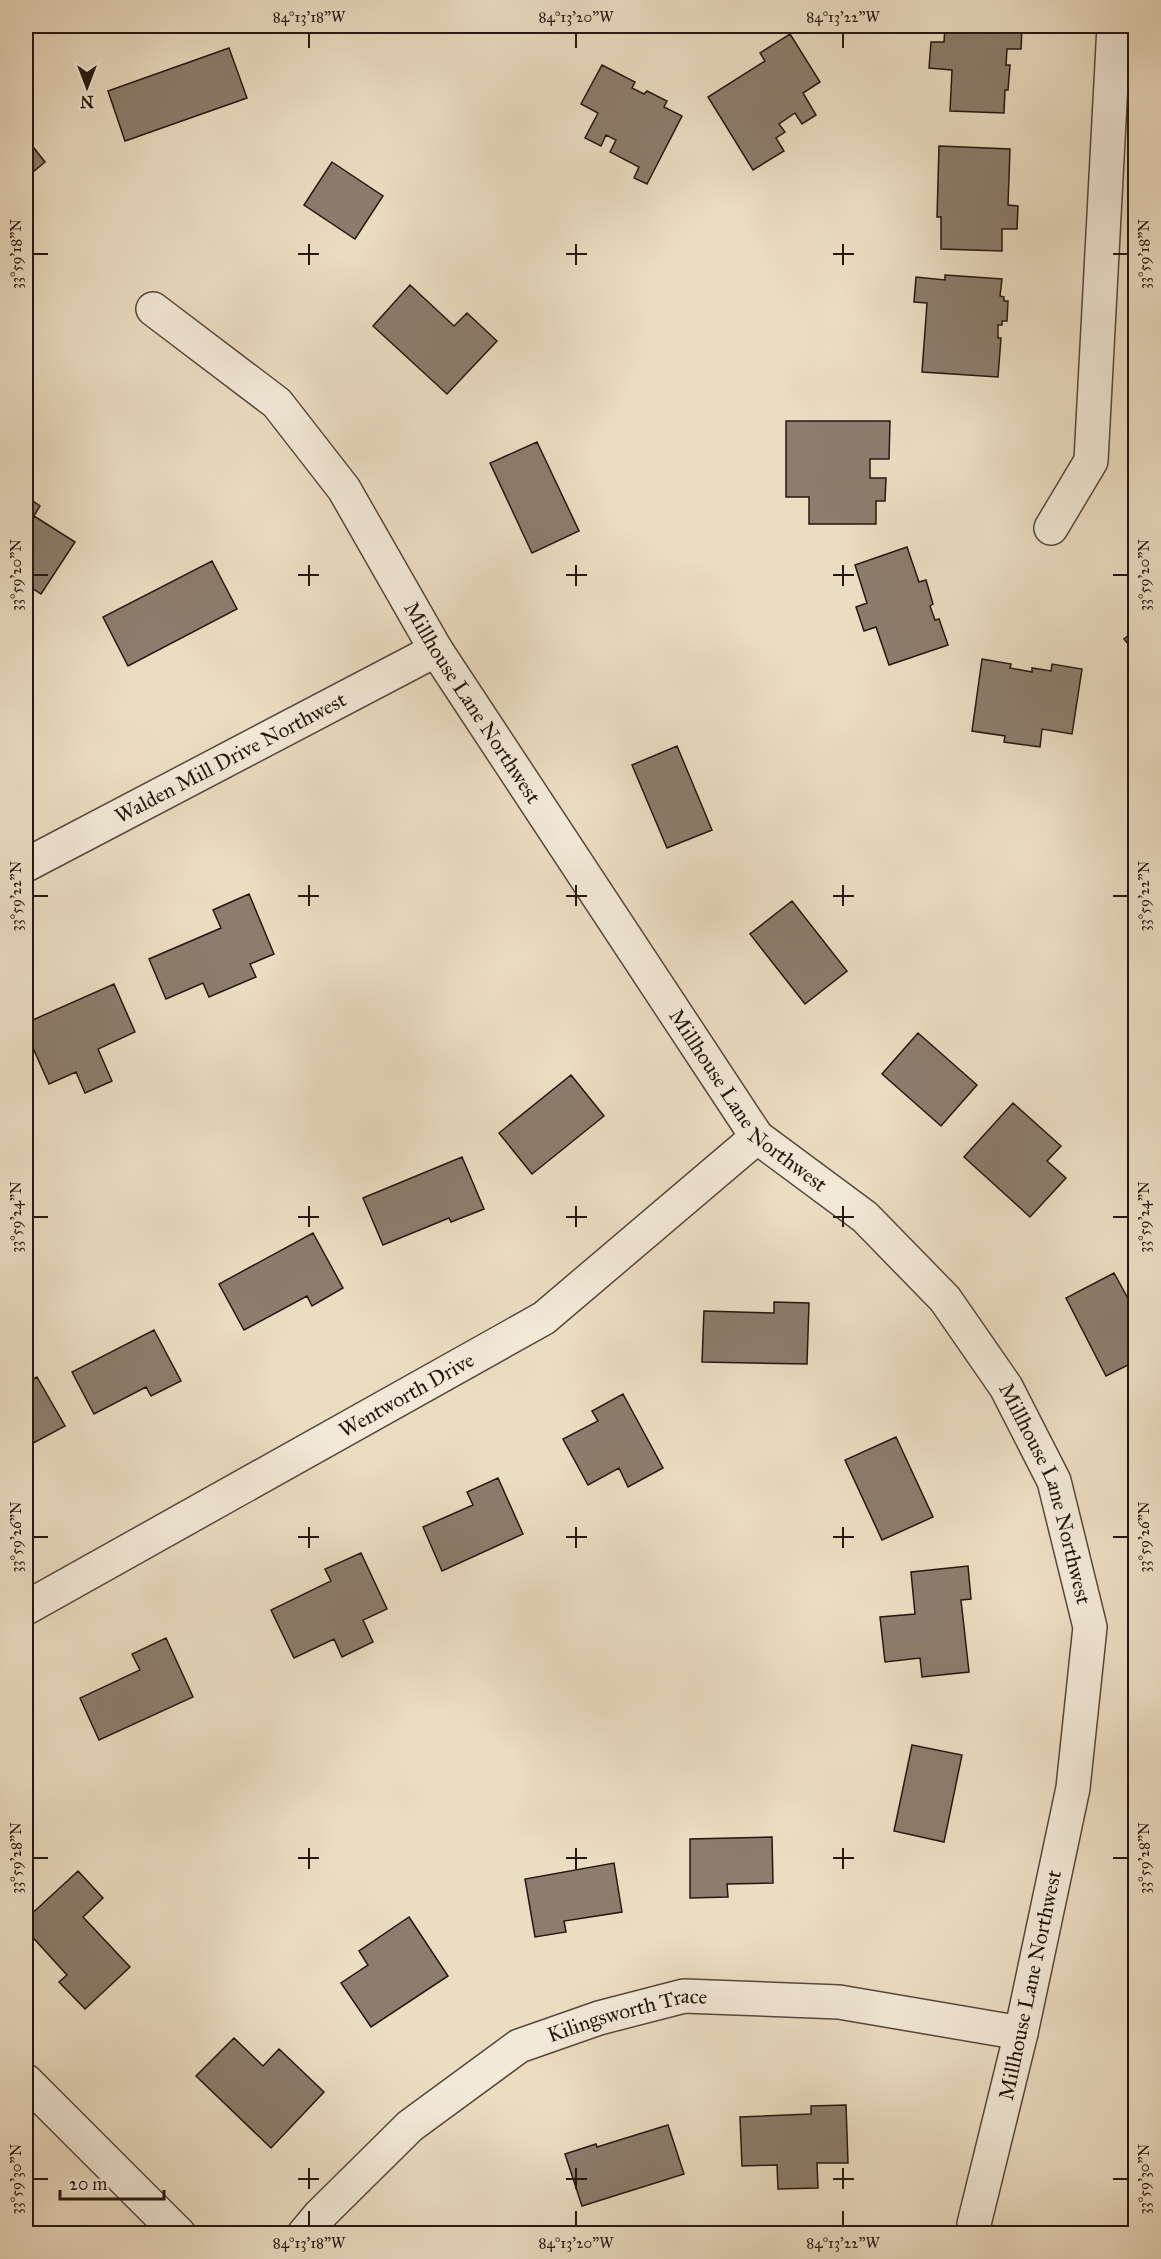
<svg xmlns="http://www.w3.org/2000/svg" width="1161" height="2259" font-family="'IM FELL Great Primer',serif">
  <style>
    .building { fill: #8c7d6d; stroke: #251610; stroke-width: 1.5 }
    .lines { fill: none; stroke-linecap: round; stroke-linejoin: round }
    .minor-casing { stroke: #56483c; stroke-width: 36 }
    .minor { stroke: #f2e9d7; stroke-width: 33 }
    .ticks { fill: none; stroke: #251610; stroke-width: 2 }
    .labels { text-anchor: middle; stroke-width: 4.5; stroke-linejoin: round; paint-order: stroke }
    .street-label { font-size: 21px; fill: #251610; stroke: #f2e9d7 }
    .neatline { fill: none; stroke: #251610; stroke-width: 2 }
    .ticks-label { font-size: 15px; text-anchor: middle; fill: #251610 }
  </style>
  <rect width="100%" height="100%" fill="#ebddc2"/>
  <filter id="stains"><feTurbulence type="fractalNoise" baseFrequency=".00333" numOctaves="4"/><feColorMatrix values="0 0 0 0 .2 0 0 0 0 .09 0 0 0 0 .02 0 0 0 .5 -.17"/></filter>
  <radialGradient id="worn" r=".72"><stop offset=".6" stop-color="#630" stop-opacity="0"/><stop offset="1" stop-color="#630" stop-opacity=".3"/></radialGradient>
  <!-- building -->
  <path class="building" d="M 945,26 L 1022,26 L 1021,49 L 1007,49 L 1006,65 L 1010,65 L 1008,90 L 1005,90 L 1004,113 L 950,111 L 952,70 L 929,68 L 931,42 L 944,42 Z
    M 790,34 L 820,82 L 803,93 L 816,115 L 802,124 L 795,113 L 779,124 L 785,132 L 776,138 L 784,151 L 753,170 L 708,97 L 765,61 L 760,53 Z
    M 229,48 L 247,98 L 125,141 L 108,91 Z
    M 602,65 L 635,82 L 632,88 L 644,94 L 647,91 L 667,101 L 664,107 L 682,116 L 647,184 L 634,178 L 639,167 L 610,152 L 616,140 L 606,135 L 601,146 L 585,138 L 598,113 L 581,104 Z
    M 26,138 L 45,162 L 26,178 Z
    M 939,146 L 1010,149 L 1008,205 L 1018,206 L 1017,229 L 1002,229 L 1002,251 L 941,249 L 941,217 L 937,217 Z
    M 332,162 L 383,196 L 355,239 L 304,205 Z
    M 945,275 L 1002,279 L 1000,296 L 1004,297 L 1004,301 L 1008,301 L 1007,321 L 1002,321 L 1002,325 L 998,325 L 998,338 L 1001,338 L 998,377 L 922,372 L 927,303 L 914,302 L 916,277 L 945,280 Z
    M 410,285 L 454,326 L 467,313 L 497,341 L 447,394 L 373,326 Z
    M 786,421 L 890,421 L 889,459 L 870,459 L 870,478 L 886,478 L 885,501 L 876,501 L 876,524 L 809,524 L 809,497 L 786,497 Z
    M 537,442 L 579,531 L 532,553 L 490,463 Z
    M 26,496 L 40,506 L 26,529 Z
    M 34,516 L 75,542 L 41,594 L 26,584 L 26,529 Z
    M 907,547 L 919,582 L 926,580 L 933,604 L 930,606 L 935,620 L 939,619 L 948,645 L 889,665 L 876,627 L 864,631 L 856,607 L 867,603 L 855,565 Z
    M 212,561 L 237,609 L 128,666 L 103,617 Z
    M 1136,630 L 1136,654 L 1124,639 Z
    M 982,659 L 1011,664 L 1010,668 L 1032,672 L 1032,668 L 1051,671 L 1052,664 L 1082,669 L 1072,734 L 1042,729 L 1040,747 L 1004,742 L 1005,736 L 972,731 Z
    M 677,746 L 712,830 L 667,848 L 632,765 Z
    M 249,894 L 274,954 L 250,964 L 256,977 L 209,997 L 203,983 L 166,999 L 149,959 L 221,928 L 213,910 Z
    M 792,901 L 847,971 L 805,1004 L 750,934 Z
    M 114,984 L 135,1032 L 98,1049 L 112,1081 L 85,1093 L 76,1072 L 49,1084 L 26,1032 L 26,1023 Z
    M 918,1033 L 977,1085 L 941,1126 L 882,1074 Z
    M 571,1075 L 604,1116 L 532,1174 L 499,1133 Z
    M 1013,1103 L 1061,1146 L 1047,1161 L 1066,1178 L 1030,1217 L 964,1157 Z
    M 462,1157 L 484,1209 L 451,1222 L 449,1218 L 383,1245 L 363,1198 Z
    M 313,1233 L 343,1288 L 312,1306 L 307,1296 L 244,1330 L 219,1284 Z
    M 1114,1273 L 1136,1313 L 1136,1361 L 1106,1376 L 1066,1298 Z
    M 774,1302 L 809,1303 L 807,1364 L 702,1362 L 704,1311 L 774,1313 Z
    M 154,1330 L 181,1381 L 151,1396 L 146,1387 L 94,1414 L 72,1372 Z
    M 37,1377 L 65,1426 L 26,1447 L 26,1383 Z
    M 623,1394 L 663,1468 L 628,1487 L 619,1468 L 588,1485 L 563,1439 L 598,1421 L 592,1411 Z
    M 896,1437 L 933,1517 L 882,1540 L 845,1460 Z
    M 498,1478 L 523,1534 L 442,1571 L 423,1527 L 473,1505 L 467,1492 Z
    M 361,1553 L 387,1609 L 363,1620 L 373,1642 L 342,1657 L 334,1639 L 294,1658 L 271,1610 L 331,1581 L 325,1569 Z
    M 968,1566 L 971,1599 L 961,1600 L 969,1672 L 922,1677 L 920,1658 L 885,1662 L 880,1617 L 915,1614 L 911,1572 Z
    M 166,1638 L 193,1697 L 99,1740 L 80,1698 L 140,1670 L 132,1654 Z
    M 912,1745 L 962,1755 L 944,1842 L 894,1831 Z
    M 772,1837 L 773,1883 L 727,1884 L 728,1897 L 690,1898 L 690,1839 Z
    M 614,1863 L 622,1912 L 564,1921 L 566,1932 L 535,1937 L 525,1879 Z
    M 78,1871 L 103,1898 L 83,1917 L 130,1967 L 85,2009 L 59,1982 L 67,1975 L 26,1930 L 26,1919 Z
    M 409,1917 L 448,1976 L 371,2027 L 341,1983 L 368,1965 L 359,1951 Z
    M 234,2038 L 263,2066 L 279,2049 L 324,2092 L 271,2148 L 196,2076 Z
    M 846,2105 L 848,2163 L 817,2163 L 818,2188 L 778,2189 L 777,2165 L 742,2166 L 740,2117 L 811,2114 L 811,2106 Z
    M 668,2125 L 684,2174 L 582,2206 L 565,2154 L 596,2144 L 597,2147 Z"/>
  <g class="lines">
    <defs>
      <g id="minor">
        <path id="s1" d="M 153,309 L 277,403 L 344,489 L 436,650 L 757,1137 L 865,1217 L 945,1299 L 1006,1387 L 1054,1481 L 1090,1627 L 1073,1788 L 1021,2033 L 974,2224"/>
        <path d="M 1051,528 L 1091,461 L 1114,26"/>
        <path id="s2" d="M 26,865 L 436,650"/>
        <path id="s3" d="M 26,1608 L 544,1318 L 757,1137"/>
        <path d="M 26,2081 L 179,2234"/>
        <path id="s4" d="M 304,2234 L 319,2216 L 410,2126 L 519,2046 L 599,2018 L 684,1996 L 839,2002 L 1021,2033"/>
      </g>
    </defs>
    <!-- minor casing -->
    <use href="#minor" class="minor-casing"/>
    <!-- minor -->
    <use href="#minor" class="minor"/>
  </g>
  <!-- ticks -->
  <path class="ticks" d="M 309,33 L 309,48M 576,33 L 576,48M 843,33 L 843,48M 309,244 L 309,265M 576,244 L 576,265M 843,244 L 843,265M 33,254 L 48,254M 298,254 L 319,254M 566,254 L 587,254M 833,254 L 854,254M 1113,254 L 1128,254M 309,565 L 309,586M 576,565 L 576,586M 843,565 L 843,586M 33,575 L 48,575M 298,575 L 319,575M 566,575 L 587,575M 833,575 L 854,575M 1113,575 L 1128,575M 309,885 L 309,906M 576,885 L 576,906M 843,885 L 843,906M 33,896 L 48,896M 298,896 L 319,896M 566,896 L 587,896M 833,896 L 854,896M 1113,896 L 1128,896M 309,1206 L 309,1227M 576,1206 L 576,1227M 843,1206 L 843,1227M 33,1217 L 48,1217M 298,1217 L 319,1217M 566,1217 L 587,1217M 833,1217 L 854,1217M 1113,1217 L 1128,1217M 309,1527 L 309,1548M 576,1527 L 576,1548M 843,1527 L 843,1548M 33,1537 L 48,1537M 298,1537 L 319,1537M 566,1537 L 587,1537M 833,1537 L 854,1537M 1113,1537 L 1128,1537M 309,1848 L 309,1869M 576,1848 L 576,1869M 843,1848 L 843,1869M 33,1858 L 48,1858M 298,1858 L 319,1858M 566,1858 L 587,1858M 833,1858 L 854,1858M 1113,1858 L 1128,1858M 309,2168 L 309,2189M 576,2168 L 576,2189M 843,2168 L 843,2189M 33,2179 L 48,2179M 298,2179 L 319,2179M 566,2179 L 587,2179M 833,2179 L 854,2179M 1113,2179 L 1128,2179M 309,2211 L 309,2226M 576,2211 L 576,2226M 843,2211 L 843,2226"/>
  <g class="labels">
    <!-- street labels -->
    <g class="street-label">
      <text dy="7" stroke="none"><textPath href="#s1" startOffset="514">Millhouse Lane Northwest</textPath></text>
      <text dy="7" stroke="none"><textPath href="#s2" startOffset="231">Walden Mill Drive Northwest</textPath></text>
      <text dy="7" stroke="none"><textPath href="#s1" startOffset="1000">Millhouse Lane Northwest</textPath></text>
      <text dy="7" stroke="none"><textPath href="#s3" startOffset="436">Wentworth Drive</textPath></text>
      <text dy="7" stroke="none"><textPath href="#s1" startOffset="1504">Millhouse Lane Northwest</textPath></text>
      <text transform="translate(1030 1985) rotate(-78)" y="7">Millhouse Lane Northwest</text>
      <text dy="7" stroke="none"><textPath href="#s4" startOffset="400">Kilingsworth Trace</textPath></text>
    </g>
  </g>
  <!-- margin -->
  <rect width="1161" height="2259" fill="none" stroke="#ebddc2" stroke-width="66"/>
  <!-- north arrow -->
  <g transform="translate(87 87) rotate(180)" stroke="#f2e9d7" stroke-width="4.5" paint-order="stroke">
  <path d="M0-4.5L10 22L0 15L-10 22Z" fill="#251610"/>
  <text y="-9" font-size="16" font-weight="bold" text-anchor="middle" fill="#251610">N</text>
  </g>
  <!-- scale -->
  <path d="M60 2190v9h104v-9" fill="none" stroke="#251610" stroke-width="3"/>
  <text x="69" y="2190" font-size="18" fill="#251610" stroke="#f2e9d7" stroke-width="4.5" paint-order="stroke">20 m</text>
  <rect x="33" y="33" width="1095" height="2193" class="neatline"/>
  <g class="ticks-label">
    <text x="309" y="22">84°13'18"W</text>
    <text x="576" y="22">84°13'20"W</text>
    <text x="843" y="22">84°13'22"W</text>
    <text transform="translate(1144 254) rotate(-90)" y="5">33°59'18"N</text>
    <text transform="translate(16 254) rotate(-90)" y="5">33°59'18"N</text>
    <text transform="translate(1144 575) rotate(-90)" y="5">33°59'20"N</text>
    <text transform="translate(16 575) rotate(-90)" y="5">33°59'20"N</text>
    <text transform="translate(16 896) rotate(-90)" y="5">33°59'22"N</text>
    <text transform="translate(1144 896) rotate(-90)" y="5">33°59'22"N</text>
    <text transform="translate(16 1217) rotate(-90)" y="5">33°59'24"N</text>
    <text transform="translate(1144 1217) rotate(-90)" y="5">33°59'24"N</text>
    <text transform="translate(1144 1537) rotate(-90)" y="5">33°59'26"N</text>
    <text transform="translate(16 1537) rotate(-90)" y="5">33°59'26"N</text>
    <text transform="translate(1144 1858) rotate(-90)" y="5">33°59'28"N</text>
    <text transform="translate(16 1858) rotate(-90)" y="5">33°59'28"N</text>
    <text transform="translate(16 2179) rotate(-90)" y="5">33°59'30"N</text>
    <text transform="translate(1144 2179) rotate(-90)" y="5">33°59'30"N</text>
    <text x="309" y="2248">84°13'18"W</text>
    <text x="576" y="2248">84°13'20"W</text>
    <text x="843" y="2248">84°13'22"W</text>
  </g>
  <rect width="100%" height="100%" filter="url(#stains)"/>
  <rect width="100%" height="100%" fill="url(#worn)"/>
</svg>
